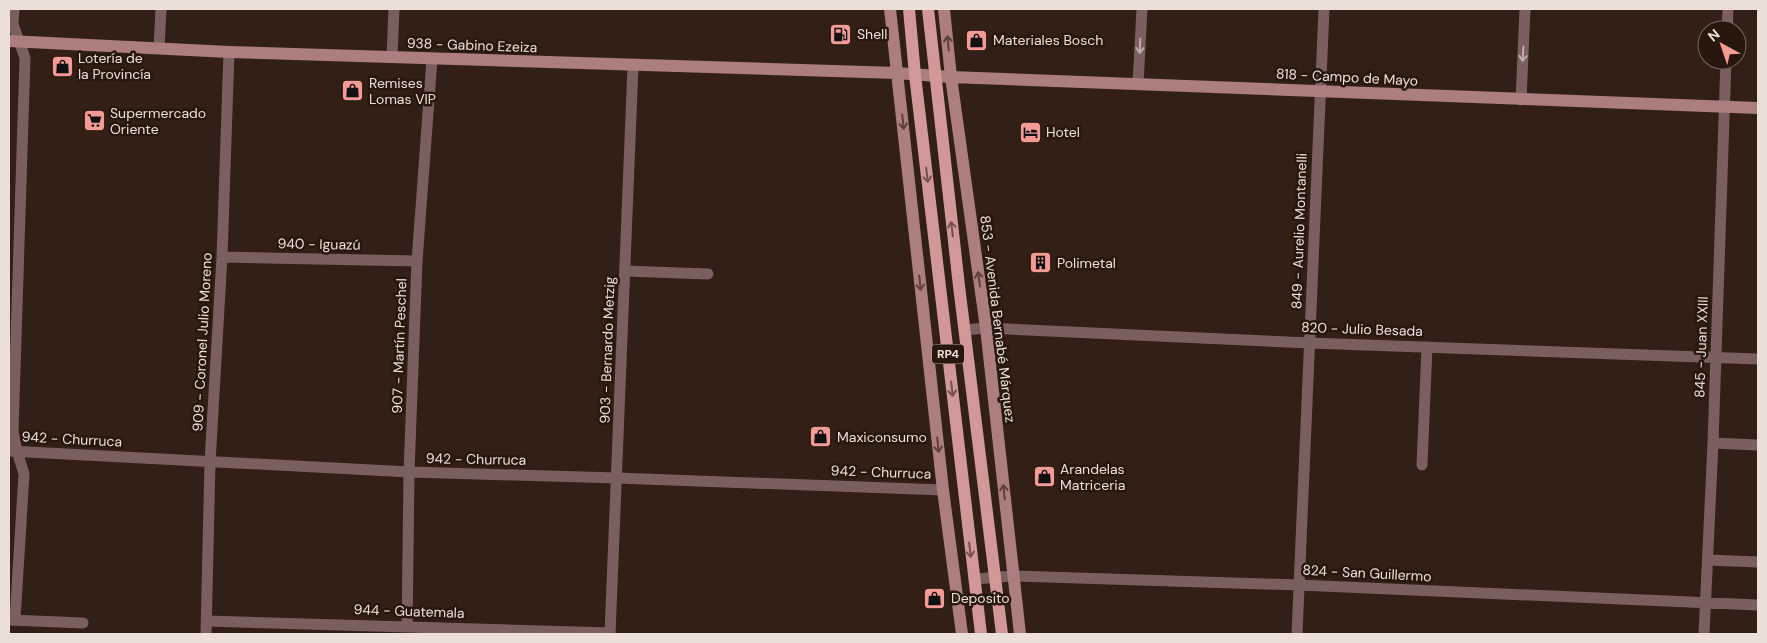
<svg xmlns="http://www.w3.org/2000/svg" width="1767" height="643" font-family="'DM Sans',sans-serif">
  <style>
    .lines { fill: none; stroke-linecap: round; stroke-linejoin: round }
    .street { stroke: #7b5e5e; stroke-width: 11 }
    .secondary { stroke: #ac7e7e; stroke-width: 12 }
    .primary { stroke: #d29797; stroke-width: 12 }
    .oneway { stroke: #5d403a }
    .oneway2 { stroke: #bfaba7 }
    .oneway3 { stroke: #74514b }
    .labels { text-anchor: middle; stroke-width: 5; stroke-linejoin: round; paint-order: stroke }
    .shield { fill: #28170c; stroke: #b1a39b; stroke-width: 1 }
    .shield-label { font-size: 12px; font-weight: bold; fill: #ecdfd8 }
    .poi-label { font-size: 14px; fill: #ecdfd8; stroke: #28170c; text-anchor: start }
    .street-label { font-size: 14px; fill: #ecdfd8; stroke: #28170c }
  </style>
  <rect width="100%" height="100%" fill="#322016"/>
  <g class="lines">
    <!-- street -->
    <path class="street" d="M 14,9 L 13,24 L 25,58 L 13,432 L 17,451 L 24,474 L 15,620
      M 1727,30 L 1728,9
      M 159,48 L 161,9
      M 392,57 L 394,9
      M 1138,84 L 1142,9
      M 1521,100 L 1525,9
      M 222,257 L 417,261
      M 625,271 L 708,274
      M 964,330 L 986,328 L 1310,343 L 1758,359
      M 1713,443 L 1758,445
      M 9,451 L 409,472 L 617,478 L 943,490
      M 1422,465 L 1427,347
      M 1708,560 L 1758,562
      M 974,579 L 1013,576 L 1299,585 L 1758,605
      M 10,620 L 83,623
      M 207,621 L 610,633
      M 206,634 L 210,462 L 222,257 L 229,52
      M 407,634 L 409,472 L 417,261 L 432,59
      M 610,634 L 633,66
      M 1297,634 L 1324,9
      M 1704,634 L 1713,443 L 1726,60"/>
    <!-- secondary -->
    <path class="secondary" d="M 890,9 L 943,490 L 962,634
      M 944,9 L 951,77 L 986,328 L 1020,634
      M 9,41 L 229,52 L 897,73 L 951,77 L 1758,108"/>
    <!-- primary -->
    <path class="primary" d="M 909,9 L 915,75 L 981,634
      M 928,9 L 959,286 L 1002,634"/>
  </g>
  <!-- one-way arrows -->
  <defs><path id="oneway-shaft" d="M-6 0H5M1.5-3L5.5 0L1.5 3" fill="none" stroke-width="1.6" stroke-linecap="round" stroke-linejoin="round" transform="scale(1.25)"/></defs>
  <g class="oneway">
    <use href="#oneway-shaft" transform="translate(948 43) rotate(-96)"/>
    <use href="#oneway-shaft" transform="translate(903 122) rotate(84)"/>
    <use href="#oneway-shaft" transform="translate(979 279) rotate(-98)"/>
    <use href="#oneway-shaft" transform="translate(920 283) rotate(84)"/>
    <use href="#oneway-shaft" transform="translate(938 445) rotate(84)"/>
    <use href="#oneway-shaft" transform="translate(1004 492) rotate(-96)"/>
  </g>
  <g class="oneway2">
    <use href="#oneway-shaft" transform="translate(1140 46) rotate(92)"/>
    <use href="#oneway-shaft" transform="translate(1523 54) rotate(93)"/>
  </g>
  <g class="oneway3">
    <use href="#oneway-shaft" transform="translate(927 175) rotate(83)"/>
    <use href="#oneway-shaft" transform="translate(952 229) rotate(-97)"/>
    <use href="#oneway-shaft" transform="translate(952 389) rotate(83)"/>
    <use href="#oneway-shaft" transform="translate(970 550) rotate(83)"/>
  </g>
  <!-- icons -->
  <defs>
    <symbol id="fuel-square" viewBox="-11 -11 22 22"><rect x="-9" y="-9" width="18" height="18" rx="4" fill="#f59b97" stroke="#28170c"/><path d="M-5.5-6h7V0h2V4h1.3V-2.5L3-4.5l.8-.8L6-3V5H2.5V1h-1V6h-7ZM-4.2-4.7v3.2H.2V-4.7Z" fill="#111"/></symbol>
    <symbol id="shop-square" viewBox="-11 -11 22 22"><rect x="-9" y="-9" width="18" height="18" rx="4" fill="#f59b97" stroke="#28170c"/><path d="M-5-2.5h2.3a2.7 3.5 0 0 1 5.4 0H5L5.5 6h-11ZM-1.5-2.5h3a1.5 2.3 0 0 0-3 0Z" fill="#111"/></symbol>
    <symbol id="supermarket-square" viewBox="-11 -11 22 22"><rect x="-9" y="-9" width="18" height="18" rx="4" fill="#f59b97" stroke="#28170c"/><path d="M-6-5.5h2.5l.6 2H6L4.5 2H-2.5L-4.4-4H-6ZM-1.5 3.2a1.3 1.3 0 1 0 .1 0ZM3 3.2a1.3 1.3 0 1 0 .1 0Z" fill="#111"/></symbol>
    <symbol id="hotel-square" viewBox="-11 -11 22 22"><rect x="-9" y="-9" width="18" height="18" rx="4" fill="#f59b97" stroke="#28170c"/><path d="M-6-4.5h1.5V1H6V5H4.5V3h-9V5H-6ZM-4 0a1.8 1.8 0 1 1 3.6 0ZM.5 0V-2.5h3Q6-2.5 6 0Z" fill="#111"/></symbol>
    <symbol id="building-square" viewBox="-11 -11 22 22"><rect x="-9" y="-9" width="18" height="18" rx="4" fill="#f59b97" stroke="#28170c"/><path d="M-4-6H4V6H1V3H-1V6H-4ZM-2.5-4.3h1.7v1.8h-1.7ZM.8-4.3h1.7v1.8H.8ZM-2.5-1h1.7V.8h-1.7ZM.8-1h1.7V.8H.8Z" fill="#111"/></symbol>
  </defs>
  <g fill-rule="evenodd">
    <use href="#fuel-square" x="828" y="22" width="25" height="25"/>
    <use href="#shop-square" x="964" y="28" width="25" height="25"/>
    <use href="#shop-square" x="50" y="54" width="25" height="25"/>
    <use href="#shop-square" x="340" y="78" width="25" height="25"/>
    <use href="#supermarket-square" x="82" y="108" width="25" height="25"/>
    <use href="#hotel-square" x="1018" y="120" width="25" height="25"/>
    <use href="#building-square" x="1028" y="250" width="25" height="25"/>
    <use href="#shop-square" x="808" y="424" width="25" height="25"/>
    <use href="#shop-square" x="1032" y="464" width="25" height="25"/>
    <use href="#shop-square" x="922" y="586" width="25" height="25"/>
  </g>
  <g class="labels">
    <!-- shield labels -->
    <rect class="shield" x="932" y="344.5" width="32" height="19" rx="4"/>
    <g class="shield-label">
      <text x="948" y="358">RP4</text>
    </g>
    <!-- poi labels -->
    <g class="poi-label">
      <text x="857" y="39">Shell</text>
      <text x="993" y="45">Materiales Bosch</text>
      <text x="78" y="63">Lotería de<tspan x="78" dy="16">la Provincía</tspan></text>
      <text x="369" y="88">Remises<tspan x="369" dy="16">Lomas VIP</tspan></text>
      <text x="110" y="118">Supermercado<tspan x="110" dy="16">Oriente</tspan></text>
      <text x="1046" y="137">Hotel</text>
      <text x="1057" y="268">Polimetal</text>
      <text x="837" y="442">Maxiconsumo</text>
      <text x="1060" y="474">Arandelas<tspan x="1060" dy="16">Matriceria</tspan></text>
      <text x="951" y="603">Deposito</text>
    </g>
    <!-- street labels -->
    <g class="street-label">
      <text transform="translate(472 45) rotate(2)" y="5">938 - Gabino Ezeiza</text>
      <text transform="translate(1347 77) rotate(3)" y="5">818 - Campo de Mayo</text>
      <text transform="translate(1299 231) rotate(-88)" y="5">849 - Aurelio Montanelli</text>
      <text transform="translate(319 244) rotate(1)" y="5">940 - Iguazú</text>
      <text transform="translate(998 319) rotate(83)" y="5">853 - Avenida Bernabé Márquez</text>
      <text transform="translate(1362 329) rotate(2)" y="5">820 - Julio Besada</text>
      <text transform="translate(202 342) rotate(-87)" y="5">909 - Coronel Julio Moreno</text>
      <text transform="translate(399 346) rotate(-88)" y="5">907 - Martín Peschel</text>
      <text transform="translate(1701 347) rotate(-88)" y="5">845 - Juan XXIII</text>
      <text transform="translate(607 350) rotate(-88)" y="5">903 - Bernardo Metzig</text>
      <text transform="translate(72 439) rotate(3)" y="5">942 - Churruca</text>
      <text transform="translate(476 459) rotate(1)" y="5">942 - Churruca</text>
      <text transform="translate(881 472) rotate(2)" y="5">942 - Churruca</text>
      <text transform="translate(1367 573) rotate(3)" y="5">824 - San Guillermo</text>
      <text transform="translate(409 611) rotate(2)" y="5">944 - Guatemala</text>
    </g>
  </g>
  <!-- border -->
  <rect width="1767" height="643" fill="none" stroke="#ecdfd8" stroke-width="20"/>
  <!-- north arrow -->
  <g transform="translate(1722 45) rotate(320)"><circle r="24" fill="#28170c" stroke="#76675e"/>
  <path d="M0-4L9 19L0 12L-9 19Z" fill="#f59b97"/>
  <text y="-8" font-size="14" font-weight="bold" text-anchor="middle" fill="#ecdfd8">N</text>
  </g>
</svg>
